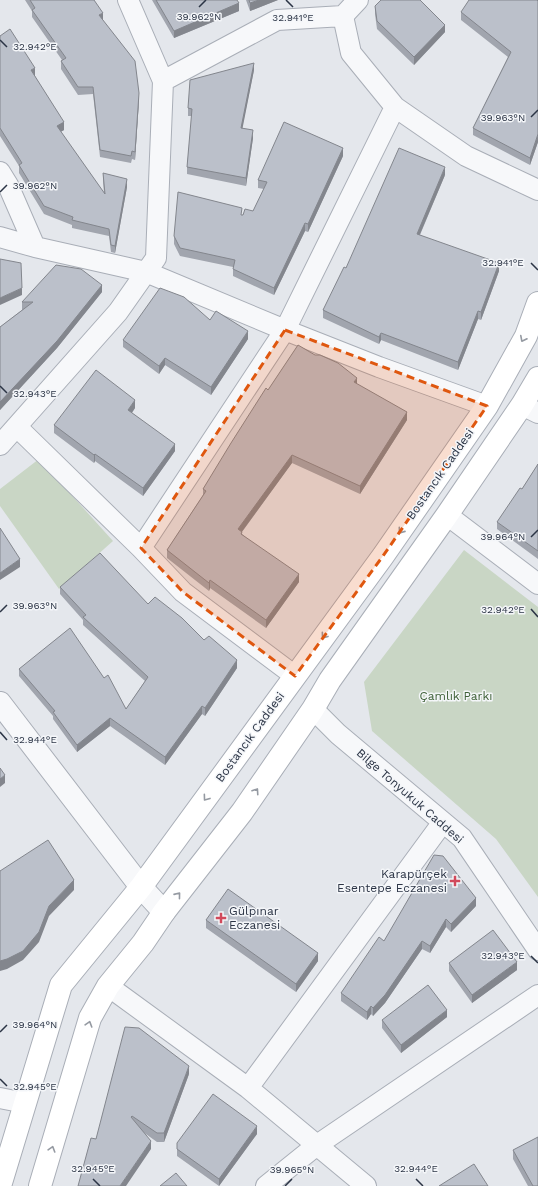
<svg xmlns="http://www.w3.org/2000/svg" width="538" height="1186" font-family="'Work Sans',sans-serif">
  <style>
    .green { fill: #c9d6c5 }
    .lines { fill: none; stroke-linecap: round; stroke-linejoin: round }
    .minor-casing { stroke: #a9aeb7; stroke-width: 22 }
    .tertiary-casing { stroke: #a9aeb7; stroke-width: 24 }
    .secondary-casing { stroke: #a9aeb7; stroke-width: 24 }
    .minor { stroke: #f7f8fa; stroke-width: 20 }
    .tertiary { stroke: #f7f8fa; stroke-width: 22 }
    .secondary { stroke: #fff; stroke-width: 22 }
    .wall { fill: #a1a5ae }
    .shaded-wall { fill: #83868d }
    .building { fill: #bbc0ca; stroke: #83868d }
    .oneway { stroke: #959aa2 }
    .marked { fill: #df570f; fill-opacity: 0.2; stroke: #df570f; stroke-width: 3; stroke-dasharray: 8 5; stroke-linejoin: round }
    .ticks { fill: none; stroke: #2b3445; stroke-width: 1.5 }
    .poi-dot { fill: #d1495b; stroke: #f4f6f9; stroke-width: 1.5 }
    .labels { text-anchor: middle; stroke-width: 3; stroke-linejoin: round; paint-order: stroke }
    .street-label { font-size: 12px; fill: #2b3445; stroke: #f4f6f9 }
    .park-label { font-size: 12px; fill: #3f6138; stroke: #f4f6f9 }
    .poi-label { font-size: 12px; fill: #2b3445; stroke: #f4f6f9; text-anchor: end }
    .ticks-label { font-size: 10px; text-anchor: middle; fill: #2b3445; stroke: #f4f6f9; stroke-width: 3; stroke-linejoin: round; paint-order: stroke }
  </style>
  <rect width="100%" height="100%" fill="#e4e7ec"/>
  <!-- green -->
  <path class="green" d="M 39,459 L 113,541 L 59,589 L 0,506 L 0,489 Z
    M 464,550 L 538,607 L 538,897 L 496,839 L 372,731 L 364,682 Z"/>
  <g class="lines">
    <defs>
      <path id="minor" d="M 343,16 L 351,53 L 395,107 L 466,156 L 538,190
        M 163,81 L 277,20 L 343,16 L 358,0
        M 0,172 L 8,185 L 35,247
        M 0,237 L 35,247 L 146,272 L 285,330 L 379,367 L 487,406
        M 522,405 L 538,413
        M 17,427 L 141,548 L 183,592 L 295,676
        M 0,445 L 118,312 L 156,258 L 163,81 L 128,0
        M 447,515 L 538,584
        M 141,548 L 285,330 L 395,107
        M 313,709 L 338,734 L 462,838 L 538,950
        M 108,986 L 248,1088 L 366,1186
        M 248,1088 L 443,822
        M 0,1098 L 25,1103
        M 266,1186 L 317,1145 L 538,995"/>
      <path id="tertiary" d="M 0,703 L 141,887 L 164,912"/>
      <path id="secondary" d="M 0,1186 L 61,985 L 141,887 L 383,556 L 487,406 L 526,336 L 538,303
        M 40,1186 L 90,1018 L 108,986 L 143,943 L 164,912 L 242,812 L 313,709 L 330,680 L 447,515 L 522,405 L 538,378"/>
    </defs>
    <!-- minor casing -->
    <use href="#minor" class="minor-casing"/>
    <!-- tertiary casing -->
    <use href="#tertiary" class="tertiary-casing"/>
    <!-- secondary casing -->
    <use href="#secondary" class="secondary-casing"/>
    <!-- minor -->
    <use href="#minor" class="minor"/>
    <!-- tertiary -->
    <use href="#tertiary" class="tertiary"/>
    <!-- secondary -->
    <use href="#secondary" class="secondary"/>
  </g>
  <!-- wall -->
  <path class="wall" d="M 25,0 L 94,0 L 139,100 L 135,160 L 132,159 L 131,163 L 100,157 L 93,94 L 78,95 L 61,69 L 61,61 L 62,60 L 32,17 L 32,11 Z
    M 152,0 L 237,0 L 239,11 L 174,38 Z
    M 246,0 L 278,0 L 250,11 Z
    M 538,1 L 538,142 L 530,165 L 473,135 L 473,128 L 508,57 L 461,20 L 461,12 Z
    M 375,6 L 445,32 L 414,65 L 377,29 L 375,14 Z
    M 0,36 L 35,75 L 35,76 L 64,130 L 60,132 L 104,193 L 103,181 L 103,173 L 127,187 L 115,253 L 111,252 L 109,236 L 72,228 L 72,225 L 44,214 L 19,173 L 19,166 L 0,136 Z
    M 254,70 L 242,128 L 253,138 L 246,186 L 187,174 L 187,167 L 192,116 L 188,116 L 188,108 Z
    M 343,156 L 308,232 L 305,231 L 274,295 L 233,276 L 233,267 L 180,256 L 174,244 L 174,236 L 242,215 L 253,211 L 264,189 L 258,188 L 258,180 Z
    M 445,175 L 420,235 L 499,271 L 481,320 L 478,319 L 458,370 L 381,340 L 379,344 L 323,318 L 323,310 L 346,268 Z
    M 102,292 L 57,348 L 0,410 L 0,327 L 22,310 L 22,302 Z
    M 210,320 L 248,339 L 211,395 L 165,365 L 159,374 L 123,347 L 123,340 Z
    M 357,384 L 407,420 L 360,494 L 292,463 L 242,532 L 242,534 L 299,582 L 266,628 L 210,588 L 209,591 L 167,558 L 167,550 L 203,495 L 203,489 L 268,390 Z
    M 135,408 L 132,413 L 175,451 L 143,496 L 95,461 L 94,463 L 54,433 L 54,425 Z
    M 538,464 L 538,559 L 497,529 L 497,522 L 522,489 Z
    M 60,587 L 148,604 L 204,640 L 237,668 L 205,716 L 202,714 L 165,765 L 110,726 L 77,752 L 53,719 L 53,716 L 19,676 L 19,669 L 104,678 L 126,709 L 145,681 L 83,625 L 83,620 L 60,594 Z
    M 476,906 L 451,932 L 446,927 L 430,953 L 422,949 L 385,1003 L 373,1016 L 371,1014 L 367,1020 L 341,1001 L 341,993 L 384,941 Z
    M 206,920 L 318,961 L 296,992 L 206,928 Z
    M 449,963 L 517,970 L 472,1003 L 449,971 Z
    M 447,1017 L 401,1053 L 382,1028 L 382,1020 Z
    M 189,1074 L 164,1142 L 157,1142 L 143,1132 L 151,1149 L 96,1139 Z
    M 257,1134 L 219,1186 L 177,1156 L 177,1143 Z
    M 513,1150 L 538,1186 L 528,1186 L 513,1159 Z"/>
  <!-- shaded-wall -->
  <path class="shaded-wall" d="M 259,0 L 278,0 L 250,11 L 250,3 Z
    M 239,3 L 239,11 L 174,38 L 174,31 Z
    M 103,13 L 103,21 L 99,15 Z
    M 445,25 L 445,32 L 414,65 L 414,57 Z
    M 254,63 L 254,70 L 241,136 L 241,128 Z
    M 35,68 L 35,75 L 31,78 L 31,70 Z
    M 139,93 L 139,100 L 135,160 L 135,152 Z
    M 64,122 L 64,130 L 57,134 L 57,126 Z
    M 253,130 L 253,138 L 246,186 L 246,178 Z
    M 538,134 L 538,142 L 530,165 L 530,158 Z
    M 343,148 L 343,156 L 308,232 L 308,224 Z
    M 445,167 L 445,175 L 417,241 L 417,234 Z
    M 127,179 L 127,187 L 115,253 L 115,246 Z
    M 305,223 L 305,231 L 274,295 L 274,288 Z
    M 499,263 L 499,271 L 481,320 L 481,312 Z
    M 102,285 L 102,292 L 57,348 L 0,410 L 0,402 Z
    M 22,288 L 22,295 L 0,305 L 0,298 Z
    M 478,311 L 478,319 L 458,370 L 458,362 Z
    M 248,331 L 248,339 L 211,395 L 211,387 Z
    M 381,333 L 381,340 L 379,344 L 379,337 Z
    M 165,358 L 165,365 L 159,374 L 159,366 Z
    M 357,378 L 357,386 L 354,382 Z
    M 135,400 L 135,408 L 128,418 L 128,410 Z
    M 407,412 L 407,420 L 360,494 L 360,486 Z
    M 175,444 L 175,451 L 143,496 L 143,488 Z
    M 95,454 L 95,461 L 94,463 L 94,455 Z
    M 292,455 L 292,463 L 238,537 L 238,529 Z
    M 20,559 L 20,567 L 0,580 L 0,573 Z
    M 299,574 L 299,582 L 266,628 L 266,620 Z
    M 210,580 L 210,588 L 209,591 L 209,583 Z
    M 237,660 L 237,668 L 205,716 L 205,708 Z
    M 202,706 L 202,714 L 165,765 L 165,757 Z
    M 110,718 L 110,726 L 77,752 L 77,745 Z
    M 5,775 L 5,783 L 0,787 L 0,779 Z
    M 74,880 L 74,890 L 49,916 L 39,942 L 23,960 L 7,969 L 0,971 L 0,961 L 49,906 Z
    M 476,898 L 476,906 L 451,932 L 451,924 Z
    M 446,919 L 446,927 L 430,953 L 430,946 Z
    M 422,941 L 422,949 L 385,1003 L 373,1016 L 373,1008 Z
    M 318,953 L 318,961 L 296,992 L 296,984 Z
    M 517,962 L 517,970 L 472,1003 L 472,995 Z
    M 371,1006 L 371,1014 L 367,1020 L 367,1012 Z
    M 447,1010 L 447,1017 L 401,1053 L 401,1045 Z
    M 189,1066 L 189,1074 L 164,1142 L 164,1133 Z
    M 257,1126 L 257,1134 L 219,1186 L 219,1179 Z
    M 151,1141 L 151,1149 L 126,1186 L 120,1186 Z"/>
  <!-- building -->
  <path class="building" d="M 30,0 L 94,0 L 103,13 L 99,15 L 135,61 L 139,93 L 135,152 L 132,151 L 131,156 L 100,150 L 93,87 L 78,87 L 61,61 L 66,58 L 32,10 L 35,8 Z
    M 156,0 L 237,0 L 239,3 L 174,31 Z
    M 249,0 L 259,0 L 250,3 Z
    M 381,0 L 420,0 L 445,25 L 414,57 L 377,21 L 375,6 Z
    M 469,0 L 537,0 L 538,1 L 538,134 L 530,158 L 473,128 L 511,52 L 461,12 Z
    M 10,29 L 35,68 L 31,70 L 64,122 L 57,126 L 105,194 L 103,173 L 127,179 L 115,246 L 111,245 L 109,229 L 72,220 L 73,217 L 44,206 L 19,165 L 22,163 L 0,128 L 0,36 Z
    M 254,63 L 241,128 L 253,130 L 246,178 L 187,167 L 192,109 L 188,108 L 190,80 Z
    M 284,122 L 343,148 L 308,224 L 305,223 L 274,288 L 233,269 L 235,260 L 180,248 L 174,236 L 178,192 L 242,208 L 241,215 L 243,215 L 245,209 L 253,211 L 267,182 L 258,180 Z
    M 399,148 L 445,167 L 417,234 L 499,263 L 481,312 L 478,311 L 458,362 L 381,333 L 379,337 L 323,310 L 344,267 L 346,268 Z
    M 0,259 L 21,263 L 22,288 L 0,298 Z
    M 56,265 L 81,269 L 102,285 L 57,341 L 0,402 L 0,327 L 33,302 L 22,302 Z
    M 160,288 L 184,297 L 210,320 L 216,311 L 248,331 L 211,387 L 165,358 L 159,366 L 123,340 Z
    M 298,345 L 315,355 L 320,355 L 338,363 L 357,378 L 354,382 L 407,412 L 360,486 L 292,455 L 238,529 L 242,532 L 241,534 L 299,574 L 266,620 L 210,580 L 209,583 L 167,550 L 206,491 L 203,489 L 231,443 L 266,388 L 268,390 Z
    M 96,370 L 135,400 L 128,410 L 175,444 L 143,488 L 95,454 L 94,455 L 54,425 Z
    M 538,464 L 538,551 L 497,522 L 520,488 L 522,489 Z
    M 0,528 L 20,559 L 0,573 Z
    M 100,553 L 148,604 L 155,597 L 182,618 L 204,640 L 209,636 L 237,660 L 205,708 L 202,706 L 165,757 L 110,718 L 77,745 L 53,712 L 55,711 L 19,669 L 70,628 L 104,678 L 108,675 L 126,709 L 148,677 L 83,617 L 86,615 L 60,587 Z
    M 0,768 L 5,775 L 0,779 Z
    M 48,840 L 74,880 L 49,906 L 39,932 L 23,951 L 7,959 L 0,961 L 0,871 Z
    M 434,855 L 443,856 L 476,898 L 451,924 L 446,919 L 430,946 L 422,941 L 385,995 L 373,1008 L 371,1006 L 367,1012 L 341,993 L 379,937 L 384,941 Z
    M 228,889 L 318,953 L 296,984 L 206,920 Z
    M 493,930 L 517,962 L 472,995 L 449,963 Z
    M 428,985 L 447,1010 L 401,1045 L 382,1020 Z
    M 125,1027 L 139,1028 L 189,1066 L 164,1133 L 157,1133 L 132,1116 L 131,1117 L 151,1141 L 120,1186 L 78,1186 L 91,1138 L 96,1139 Z
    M 213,1094 L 257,1126 L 219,1179 L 177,1149 L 177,1143 Z
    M 538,1137 L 538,1186 L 533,1186 L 513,1150 Z
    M 474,1164 L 488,1186 L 439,1186 Z
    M 176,1173 L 187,1186 L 160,1186 Z"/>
  <!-- one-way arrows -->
  <defs><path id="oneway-chevron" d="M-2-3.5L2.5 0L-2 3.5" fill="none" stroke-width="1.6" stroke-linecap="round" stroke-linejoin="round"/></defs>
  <g class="oneway">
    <use href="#oneway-chevron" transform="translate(523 339) rotate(117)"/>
    <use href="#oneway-chevron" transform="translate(401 531) rotate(125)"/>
    <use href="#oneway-chevron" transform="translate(324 636) rotate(126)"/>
    <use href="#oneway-chevron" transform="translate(256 791) rotate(-56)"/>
    <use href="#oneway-chevron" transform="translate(206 798) rotate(126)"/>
    <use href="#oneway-chevron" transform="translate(178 895) rotate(-51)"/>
    <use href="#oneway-chevron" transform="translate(89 1024) rotate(-73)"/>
    <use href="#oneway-chevron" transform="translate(52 1149) rotate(-73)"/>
  </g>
  <!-- marked area -->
  <path class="marked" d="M 285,330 L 487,406 L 383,556 L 295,676 L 183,592 L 141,548 Z"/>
  <!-- ticks -->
  <path class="ticks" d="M 286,0 L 293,7M 199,7 L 206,0M 0,40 L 7,47M 531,117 L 538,110M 0,192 L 7,185M 531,263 L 538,270M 0,386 L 7,393M 531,537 L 538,530M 531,609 L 538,617M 0,612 L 7,605M 0,732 L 7,740M 531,956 L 538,963M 0,1032 L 7,1025M 0,1079 L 7,1086M 93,1179 L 100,1186M 416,1179 L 423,1186M 285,1186 L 292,1179"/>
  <!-- markers -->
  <g class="poi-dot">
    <path d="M453 875h4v4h4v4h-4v4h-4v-4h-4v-4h4z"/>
    <path d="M219 912h4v4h4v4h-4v4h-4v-4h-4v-4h4z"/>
  </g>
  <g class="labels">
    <!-- street labels -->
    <g class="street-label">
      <text transform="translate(440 474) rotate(-55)" y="4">Bostancık Caddesi</text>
      <text transform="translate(250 737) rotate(-54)" y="4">Bostancık Caddesi</text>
      <text transform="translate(410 796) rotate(41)" y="4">Bilge Tonyukuk Caddesi</text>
    </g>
    <!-- park labels -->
    <g class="park-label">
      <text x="456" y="700">Çamlık Parkı</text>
    </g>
    <!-- poi labels -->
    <g class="poi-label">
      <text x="447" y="878">Karapürçek<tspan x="447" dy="14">Esentepe Eczanesi</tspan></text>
      <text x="229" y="915" text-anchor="start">Gülpınar<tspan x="229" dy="14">Eczanesi</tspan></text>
    </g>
  </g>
  <g class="ticks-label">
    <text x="199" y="20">39.962°N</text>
    <text x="293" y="21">32.941°E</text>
    <text x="35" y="50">32.942°E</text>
    <text x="503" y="121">39.963°N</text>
    <text x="35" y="189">39.962°N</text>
    <text x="503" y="266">32.941°E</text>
    <text x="35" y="397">32.943°E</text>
    <text x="503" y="540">39.964°N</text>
    <text x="35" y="609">39.963°N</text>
    <text x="503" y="613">32.942°E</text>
    <text x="35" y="743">32.944°E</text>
    <text x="503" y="959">32.943°E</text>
    <text x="35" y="1028">39.964°N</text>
    <text x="35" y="1090">32.945°E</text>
    <text x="93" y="1172">32.945°E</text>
    <text x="416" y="1172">32.944°E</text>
    <text x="292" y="1173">39.965°N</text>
  </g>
</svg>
